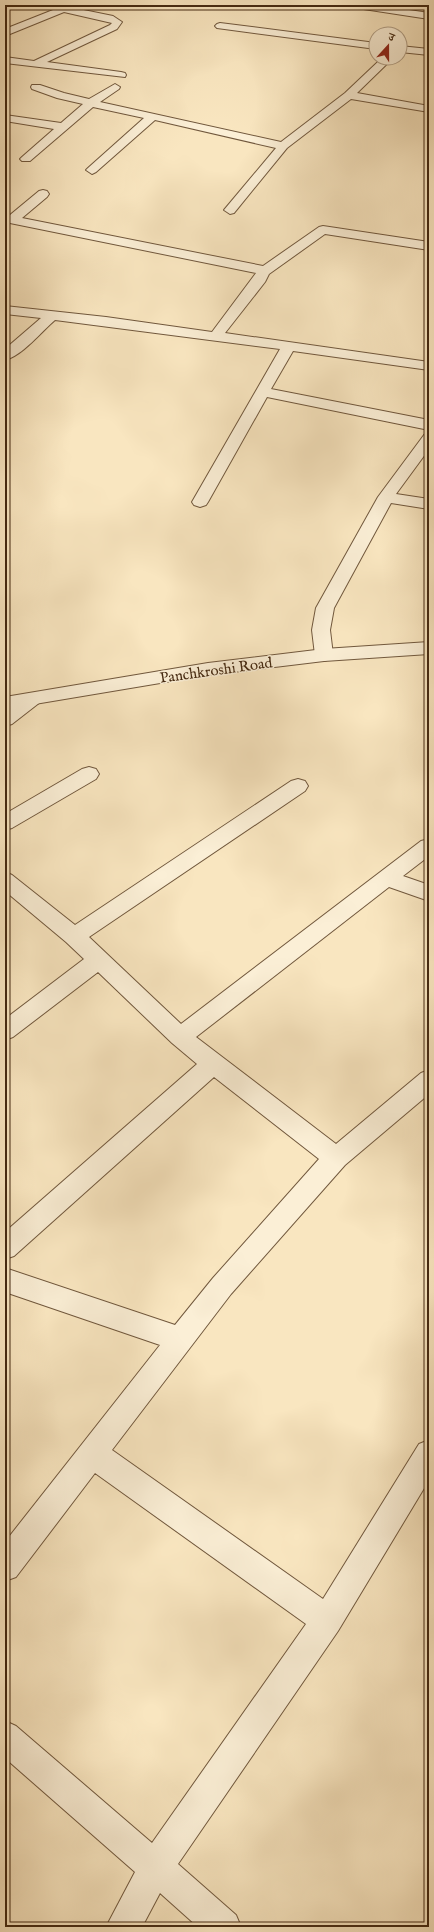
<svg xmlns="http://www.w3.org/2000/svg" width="434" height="1932" font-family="'IM FELL English','Noto Serif Devanagari',serif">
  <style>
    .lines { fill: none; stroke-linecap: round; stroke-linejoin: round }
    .minor-casing { stroke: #71583d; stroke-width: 2 }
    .tertiary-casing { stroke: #71583d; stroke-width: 2 }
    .minor { fill: #fbefd6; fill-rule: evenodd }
    .tertiary { fill: #fbefd6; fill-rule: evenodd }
    .labels { text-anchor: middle; stroke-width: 3; stroke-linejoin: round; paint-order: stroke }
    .street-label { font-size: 15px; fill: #442911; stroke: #fbefd6 }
  </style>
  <rect width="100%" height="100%" fill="#f9e6c0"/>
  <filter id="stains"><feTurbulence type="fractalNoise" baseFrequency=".005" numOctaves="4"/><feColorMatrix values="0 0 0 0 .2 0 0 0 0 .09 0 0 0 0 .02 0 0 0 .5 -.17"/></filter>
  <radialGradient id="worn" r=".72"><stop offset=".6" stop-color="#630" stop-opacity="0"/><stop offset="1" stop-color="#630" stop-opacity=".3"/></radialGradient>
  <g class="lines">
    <defs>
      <path id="minor" d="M 40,5 L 59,5 L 113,16 L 122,22 L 117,29 L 47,62 L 121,72 L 125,73 L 126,75 L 125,77 L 5,63 L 5,57 L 34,61 L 110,25 L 112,23 L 64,12 L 5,36 L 5,29 L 53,10 L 42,7 Z
        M 352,5 L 376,5 L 429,13 L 429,19 L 357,8 Z
        M 220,23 L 376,43 L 376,49 L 217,28 L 215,26 L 217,24 Z
        M 400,46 L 429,49 L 429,55 L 400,52 Z
        M 382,58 L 393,58 L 357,93 L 429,106 L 429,112 L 351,99 L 287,148 L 234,213 L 230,214 L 224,210 L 276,148 L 155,120 L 96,172 L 92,174 L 86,170 L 88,168 L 144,118 L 93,107 L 30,161 L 22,161 L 20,159 L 22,157 L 54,129 L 5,121 L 5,115 L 61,123 L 83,104 L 57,98 L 32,89 L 31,87 L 32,85 L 40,85 L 64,93 L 89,99 L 115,84 L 120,87 L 119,89 L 100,102 L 281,142 L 345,93 Z
        M 43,190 L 47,191 L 49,194 L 47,197 L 22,218 L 263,266 L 319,227 L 323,226 L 429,242 L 429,250 L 325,234 L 269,274 L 265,282 L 225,333 L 429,362 L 429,370 L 293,351 L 271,389 L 429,420 L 429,430 L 267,397 L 208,502 L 206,505 L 200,507 L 194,505 L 192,502 L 280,349 L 55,320 C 42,331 22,356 5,360 L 5,349 L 41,318 L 5,314 L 5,306 L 106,317 L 212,332 L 256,273 L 5,222 L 5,214 L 10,215 L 39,191 Z
        M 429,433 L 429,449 L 396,494 L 429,499 L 429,509 L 391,503 L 334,608 L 330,630 L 333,655 L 330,659 L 324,661 L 318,659 L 315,655 L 312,630 L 316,608 L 378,497 L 424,435 Z
        M 32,693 L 39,695 L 41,699 L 39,703 L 12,724 L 5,726 L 5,711 L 25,695 Z
        M 89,767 L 96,769 L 99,774 L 96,779 L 12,828 L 5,830 L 5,814 L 82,769 Z
        M 298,779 L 305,781 L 308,786 L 305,791 L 89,937 L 181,1024 L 421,841 L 429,839 L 429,856 L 403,876 L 429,885 L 429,901 L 389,887 L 196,1037 L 336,1144 L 421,1073 L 429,1070 L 429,1094 L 345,1165 L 231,1294 L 112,1450 L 323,1599 L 419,1444 L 429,1440 L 429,1480 L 338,1631 L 178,1864 L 236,1915 L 241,1927 L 198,1927 L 160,1893 L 142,1927 L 106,1927 L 135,1872 L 5,1758 L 5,1721 L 16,1726 L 152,1843 L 306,1624 L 95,1473 L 16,1577 L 5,1581 L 5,1542 L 160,1345 L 5,1292 L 5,1268 L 175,1325 L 213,1278 L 319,1159 L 214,1077 L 14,1256 L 5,1259 L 5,1232 L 197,1064 L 172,1043 L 98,972 L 13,1037 L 5,1040 L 5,1019 L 84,959 L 66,942 L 5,891 L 5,872 L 12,875 L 75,925 L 291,781 Z"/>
      <path id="tertiary" d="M 429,642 L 429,654 L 324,661 L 208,675 L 5,709 L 5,697 L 208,663 L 324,649 Z"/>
    </defs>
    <!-- minor casing -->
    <use href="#minor" class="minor-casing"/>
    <!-- tertiary casing -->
    <use href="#tertiary" class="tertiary-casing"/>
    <!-- minor -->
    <use href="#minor" class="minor"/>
    <!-- tertiary -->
    <use href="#tertiary" class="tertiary"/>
  </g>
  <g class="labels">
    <!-- street labels -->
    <g class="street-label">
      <text transform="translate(216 670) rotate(-8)" y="5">Panchkroshi Road</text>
    </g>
  </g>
  <!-- margin -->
  <rect width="434" height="1932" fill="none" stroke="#f9e6c0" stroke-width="20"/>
  <rect x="6" y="6" width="422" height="1920" fill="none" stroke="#442911" stroke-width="2"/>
  <rect x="10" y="10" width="414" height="1912" fill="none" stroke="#442911"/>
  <!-- north arrow -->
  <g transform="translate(388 46) rotate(21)"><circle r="19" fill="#fbefd6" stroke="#b2a087"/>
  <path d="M0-3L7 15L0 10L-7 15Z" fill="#8f2418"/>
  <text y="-6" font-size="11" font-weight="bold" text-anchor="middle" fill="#442911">उ</text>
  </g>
  <rect width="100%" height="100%" filter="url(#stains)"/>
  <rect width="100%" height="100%" fill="url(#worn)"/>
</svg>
